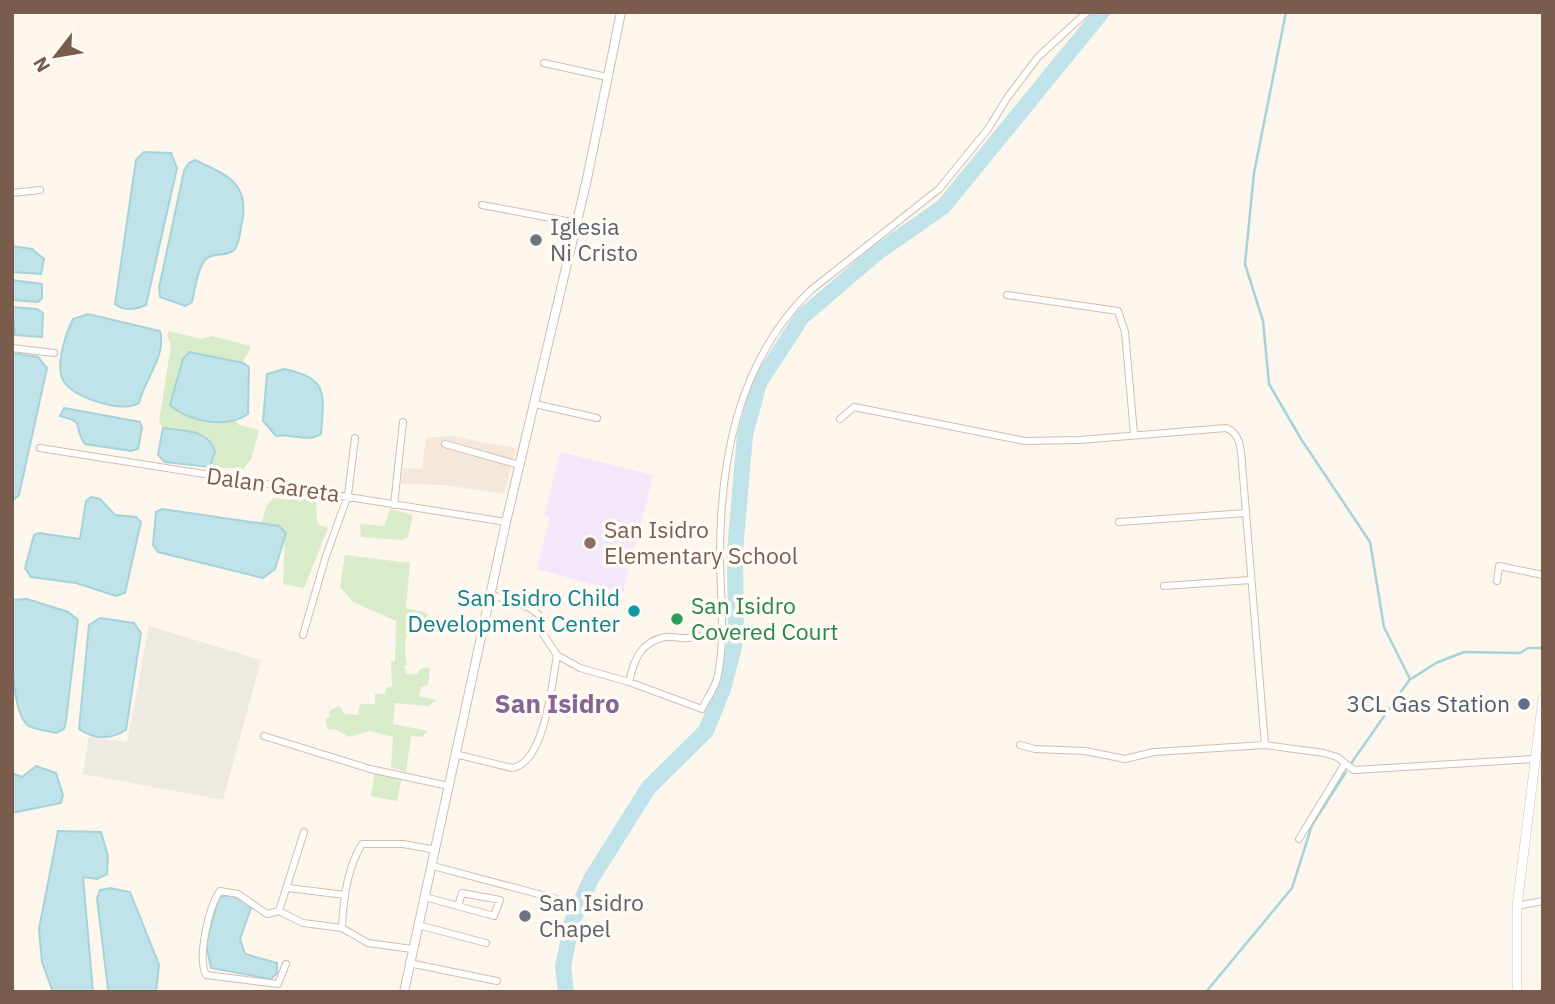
<svg xmlns="http://www.w3.org/2000/svg" width="1555" height="1004" font-family="'IBM Plex Sans',sans-serif">
  <style>
    .residential { fill: #f5e8da }
    .industrial { fill: #efe9e4 }
    .education { fill: #f3e8fa }
    .green { fill: #d8ecc9 }
    .water { fill: #bfe3e8; stroke: #a5d3da; stroke-width: 2 }
    .lines { fill: none; stroke-linecap: round; stroke-linejoin: round }
    .stream { stroke: #a5d3da; stroke-width: 2.5 }
    .river { stroke: #bfe3e8; stroke-width: 16 }
    .minor-casing { stroke: #d1beb0; stroke-width: 8 }
    .tertiary-casing { stroke: #d1beb0; stroke-width: 10 }
    .secondary-casing { stroke: #d6c0b0; stroke-width: 10 }
    .minor { stroke: #fff; stroke-width: 6 }
    .tertiary { stroke: #fff; stroke-width: 8 }
    .secondary { stroke: #fff; stroke-width: 9 }
    .worship-dot { fill: #6b7280; stroke: #fffaf3; stroke-width: 2.5 }
    .education-dot { fill: #8d6e63; stroke: #fffaf3; stroke-width: 2.5 }
    .culture-dot { fill: #0f9aa8; stroke: #fffaf3; stroke-width: 2.5 }
    .leisure-dot { fill: #2e9e5b; stroke: #fffaf3; stroke-width: 2.5 }
    .service-dot { fill: #5c6f8a; stroke: #fffaf3; stroke-width: 2.5 }
    .labels { text-anchor: middle; stroke-width: 7; stroke-linejoin: round; paint-order: stroke }
    .worship-label { font-size: 23px; fill: #5b616d; stroke: #fffaf3; text-anchor: start }
    .street-label { font-size: 23px; fill: #7a5c4d; stroke: #fffaf3 }
    .education-label { font-size: 23px; fill: #785e54; stroke: #fffaf3; text-anchor: start }
    .culture-label { font-size: 23px; fill: #0d838f; stroke: #fffaf3; text-anchor: end }
    .leisure-label { font-size: 23px; fill: #27864d; stroke: #fffaf3; text-anchor: start }
    .service-label { font-size: 23px; fill: #4e5e75; stroke: #fffaf3; text-anchor: end }
    .quarter-label { font-size: 26px; font-weight: bold; fill: #846695; stroke: #fffaf3 }
  </style>
  <rect width="100%" height="100%" fill="#fdf6ec"/>
  <!-- residential -->
  <path class="residential" d="M 450,436 L 516,448 L 504,494 L 443,485 L 401,484 L 403,468 L 422,469 L 426,438 Z"/>
  <!-- industrial -->
  <path class="industrial" d="M 149,626 L 261,660 L 223,800 L 83,774 L 89,737 L 127,742 Z"/>
  <!-- education -->
  <path class="education" d="M 560,452 L 653,475 L 623,593 L 537,569 L 550,517 L 544,515 Z"/>
  <!-- green -->
  <path class="green" d="M 169,331 L 201,339 L 212,336 L 251,346 L 243,363 L 189,353 L 219,422 L 233,418 L 239,425 L 259,430 L 251,460 L 243,469 L 210,467 L 215,451 L 204,435 L 163,428 L 159,422 L 171,345 L 167,336 Z
    M 292,493 L 316,499 L 317,524 L 328,528 L 304,588 L 283,584 L 285,533 L 261,525 L 266,507 L 273,498 L 290,500 Z
    M 390,509 L 413,515 L 408,537 L 402,540 L 361,537 L 360,524 L 384,526 Z
    M 345,555 L 410,563 L 406,608 L 427,613 L 429,620 L 416,620 C 403,636 404,646 407,665 L 404,665 L 406,674 L 417,674 L 420,669 L 427,667 L 430,669 L 428,685 L 421,687 L 419,696 L 437,700 L 428,706 L 395,703 L 393,724 L 428,731 L 422,737 L 411,736 L 406,772 L 391,767 L 393,737 L 370,731 L 349,737 L 337,730 L 327,729 L 325,719 L 330,717 L 329,711 L 340,706 L 344,714 L 358,715 L 360,704 L 375,704 L 375,694 L 385,694 L 386,688 L 392,686 L 391,662 L 395,662 L 396,621 L 353,602 L 340,587 Z
    M 375,771 L 402,776 L 397,801 L 371,796 Z"/>
  <!-- water -->
  <path class="water" d="M 144,152 L 171,153 L 177,168 L 146,305 C 136,310 123,311 115,304 L 136,160 Z
    M 195,160 C 227,175 250,183 242,222 C 240,230 240,242 235,249 C 227,258 213,251 205,260 C 197,269 195,290 192,302 L 185,306 L 160,297 L 159,288 L 184,171 L 189,163 Z
    M 12,246 L 32,249 L 44,259 L 41,274 L 12,272 Z
    M 12,280 L 42,284 L 42,298 L 38,302 L 12,300 Z
    M 12,307 L 37,309 L 43,313 L 42,337 L 15,335 Z
    M 88,314 L 160,331 C 167,355 144,380 139,403 C 124,414 68,397 62,378 C 56,363 66,333 73,319 Z
    M 189,352 L 243,363 L 249,367 L 248,414 C 227,429 189,422 170,405 L 183,359 Z
    M 12,353 L 38,357 L 47,368 L 19,495 L 12,501 Z
    M 284,369 C 329,378 324,394 321,434 C 308,443 292,433 276,436 L 263,421 L 267,374 Z
    M 64,408 L 140,422 L 142,428 L 138,449 L 131,451 L 85,444 C 71,424 88,423 60,416 Z
    M 163,428 C 184,431 207,429 215,451 L 210,467 L 165,462 L 158,455 Z
    M 91,497 L 100,499 L 115,515 L 136,517 L 141,522 L 125,593 L 116,596 L 76,583 L 31,577 L 25,568 L 34,535 L 39,533 L 80,539 L 86,501 Z
    M 162,509 L 279,526 L 286,533 L 275,569 L 263,578 L 158,552 L 153,545 L 156,512 Z
    M 27,599 L 68,612 L 78,620 L 66,721 L 64,729 L 56,733 C 48,731 37,730 29,726 C 8,714 12,623 12,600 Z
    M 100,618 L 134,623 L 141,633 L 126,730 C 110,740 95,740 79,729 L 89,625 Z
    M 36,766 L 56,773 L 63,795 L 61,803 L 12,813 L 12,773 L 22,777 Z
    M 58,831 L 101,832 L 108,856 L 107,874 L 97,879 L 83,877 L 93,992 L 53,992 L 42,962 L 39,929 Z
    M 110,888 L 130,892 L 159,965 L 156,992 L 111,992 L 108,989 L 97,898 L 100,890 Z
    M 230,895 L 248,902 L 251,908 L 240,939 L 245,954 L 277,963 L 277,973 L 271,979 L 211,968 L 206,944 L 219,897 Z"/>
  <g class="lines">
    <!-- stream -->
    <path class="stream" d="M 1286,12 L 1254,173 L 1245,264 L 1263,321 L 1269,384 L 1301,439 L 1370,542 L 1384,627 L 1410,679 L 1350,765
      M 1411,679 L 1436,663 L 1464,652 L 1520,653 L 1528,648 L 1543,648
      M 1206,992 L 1292,888 L 1312,825 L 1346,772"/>
    <!-- river -->
    <path class="river" d="M 566,992 L 563,967 L 572,922 L 591,879 L 649,787 L 706,731 L 723,689 L 736,639 L 735,551 L 745,435 L 759,383 L 802,317 L 878,252 L 943,207 L 1102,12"/>
    <defs>
      <path id="minor" d="M 544,63 L 607,77
        M 12,193 L 40,190
        M 482,205 L 577,223
        M 1007,295 L 1118,311 L 1125,332 L 1134,434
        M 12,348 L 54,353
        M 535,404 L 597,418
        M 840,419 L 854,407 L 1025,441 L 1080,440 L 1226,428 C 1244,434 1241,460 1243,476 L 1265,745
        M 445,444 L 519,465
        M 40,448 L 506,522
        M 394,505 L 403,422
        M 1119,522 L 1246,513
        M 1497,581 L 1499,566 L 1543,575
        M 1164,586 L 1251,580
        M 303,635 L 326,556 L 348,495 L 355,438
        M 557,655 L 580,668 L 629,682 L 702,709 C 707,698 716,687 718,675 C 725,639 721,600 720,564 C 719,464 737,361 811,290 L 939,189 L 988,129 L 1007,98 L 1038,57 L 1087,12
        M 629,682 C 634,660 640,642 665,637 C 673,636 681,639 688,638 C 701,637 707,633 721,637
        M 264,736 L 370,769 L 449,786
        M 1020,745 L 1035,749 L 1085,751 L 1125,759 L 1154,752 L 1265,745 L 1324,753 L 1337,757 L 1354,770 L 1534,759
        M 455,754 L 512,768 C 545,763 552,683 557,655 L 539,628 L 539,615 L 530,608 L 490,594
        M 1299,839 L 1344,765
        M 433,866 L 557,899
        M 288,888 L 345,895
        M 425,897 L 494,916 L 500,900 L 462,893 L 458,906
        M 1517,906 L 1543,901
        M 279,911 L 304,832
        M 418,925 L 486,943
        M 342,928 C 343,900 347,868 362,844 L 403,844 L 436,850
        M 409,963 L 497,981
        M 286,964 L 278,984 L 206,975 C 197,958 209,906 220,891 L 238,894 L 267,914 L 279,911 L 303,923 L 342,928 L 368,943 L 412,949"/>
      <path id="tertiary" d="M 404,992 L 506,522 L 587,179 L 621,12"/>
      <path id="secondary" d="M 1517,992 L 1517,906 L 1543,698"/>
    </defs>
    <!-- minor casing -->
    <use href="#minor" class="minor-casing"/>
    <!-- tertiary casing -->
    <use href="#tertiary" class="tertiary-casing"/>
    <!-- secondary casing -->
    <use href="#secondary" class="secondary-casing"/>
    <!-- minor -->
    <use href="#minor" class="minor"/>
    <!-- tertiary -->
    <use href="#tertiary" class="tertiary"/>
    <!-- secondary -->
    <use href="#secondary" class="secondary"/>
  </g>
  <!-- markers -->
  <g class="worship-dot">
    <circle cx="536" cy="240" r="7"/>
    <circle cx="525" cy="916" r="7"/>
  </g>
  <circle class="education-dot" cx="590" cy="543" r="7"/>
  <circle class="culture-dot" cx="634" cy="611" r="7"/>
  <circle class="leisure-dot" cx="677" cy="619" r="7"/>
  <circle class="service-dot" cx="1524" cy="704" r="7"/>
  <g class="labels">
    <!-- worship labels -->
    <g class="worship-label">
      <text x="550" y="235">Iglesia<tspan x="550" dy="26">Ni Cristo</tspan></text>
      <text x="539" y="911">San Isidro<tspan x="539" dy="26">Chapel</tspan></text>
    </g>
    <!-- street labels -->
    <g class="street-label">
      <text transform="translate(273 485) rotate(8)" y="8">Dalan Gareta</text>
    </g>
    <!-- education labels -->
    <g class="education-label">
      <text x="604" y="538">San Isidro<tspan x="604" dy="26">Elementary School</tspan></text>
    </g>
    <!-- culture labels -->
    <g class="culture-label">
      <text x="620" y="606">San Isidro Child<tspan x="620" dy="26">Development Center</tspan></text>
    </g>
    <!-- leisure labels -->
    <g class="leisure-label">
      <text x="691" y="614">San Isidro<tspan x="691" dy="26">Covered Court</tspan></text>
    </g>
    <!-- service labels -->
    <g class="service-label">
      <text x="1510" y="712">3CL Gas Station</text>
    </g>
    <!-- quarter labels -->
    <g class="quarter-label">
      <text x="557" y="713">San Isidro</text>
    </g>
  </g>
  <!-- border -->
  <rect width="1555" height="1004" fill="none" stroke="#7a5c4d" stroke-width="28"/>
  <!-- north arrow -->
  <g transform="translate(56 56) rotate(239)" stroke="#fffaf3" stroke-width="5" paint-order="stroke">
  <path d="M0-5L12 26L0 18L-12 26Z" fill="#7a5c4d"/>
  <text y="-10" font-size="19" font-weight="bold" text-anchor="middle" fill="#7a5c4d">N</text>
  </g>
</svg>
